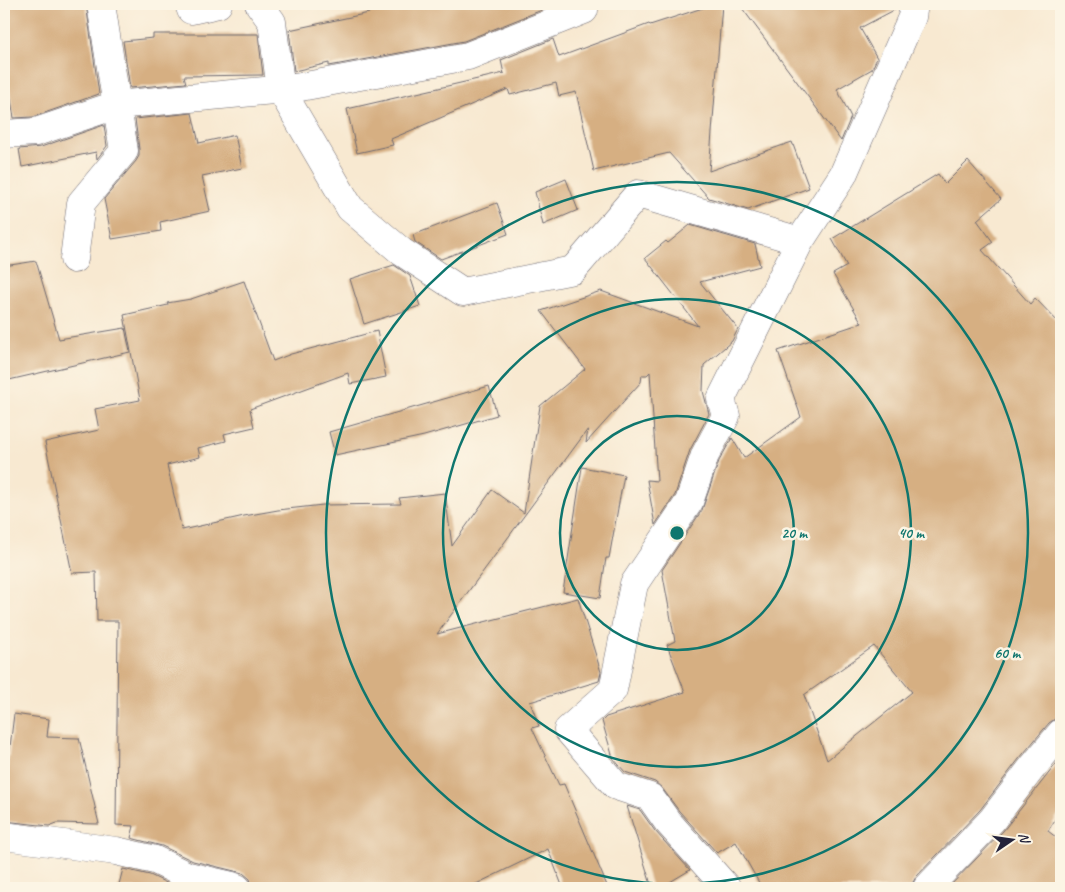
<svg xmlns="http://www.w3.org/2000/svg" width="1065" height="892" font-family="Caveat,sans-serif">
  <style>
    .building { fill: #d6af82; fill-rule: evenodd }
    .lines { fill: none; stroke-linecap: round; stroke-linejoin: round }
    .minor-casing { stroke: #6d6870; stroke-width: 29 }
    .minor { stroke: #fff; stroke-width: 28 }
    .ring { fill: none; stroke: #0f766e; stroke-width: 2.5 }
    .centre { fill: #0f766e; stroke: #fcf5e5; stroke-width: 2.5 }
    .ring-label { font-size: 15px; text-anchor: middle; font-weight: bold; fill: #0f766e; stroke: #fcf5e5; stroke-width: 5; stroke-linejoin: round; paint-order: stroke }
  </style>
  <rect width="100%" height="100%" fill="#fcf5e5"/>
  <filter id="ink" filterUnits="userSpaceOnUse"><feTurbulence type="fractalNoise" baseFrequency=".02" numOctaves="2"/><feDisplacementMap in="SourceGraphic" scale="10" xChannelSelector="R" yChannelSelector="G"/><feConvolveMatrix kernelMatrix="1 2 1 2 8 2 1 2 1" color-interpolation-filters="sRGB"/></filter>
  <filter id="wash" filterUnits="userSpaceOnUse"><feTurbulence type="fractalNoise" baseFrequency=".0096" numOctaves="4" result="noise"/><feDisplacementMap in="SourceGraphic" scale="20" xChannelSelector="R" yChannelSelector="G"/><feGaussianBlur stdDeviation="1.12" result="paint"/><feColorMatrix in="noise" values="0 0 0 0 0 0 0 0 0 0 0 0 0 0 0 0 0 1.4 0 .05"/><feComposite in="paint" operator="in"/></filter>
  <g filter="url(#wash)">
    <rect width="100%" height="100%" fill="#f8e9d1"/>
    <g id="blocks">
      <!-- building -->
      <path class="building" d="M 5,4 L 86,4 L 99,94 L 33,117 L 14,118 L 8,81 L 4,82 L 4,39 L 6,39 Z
        M 367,4 L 557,4 L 464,41 L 329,66 L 329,63 L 294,71 L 289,30 L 369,13 Z
        M 715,4 L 722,4 L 709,171 L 792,142 L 809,188 L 748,210 L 709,198 L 669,153 L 594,171 L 576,92 L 559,96 L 556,83 L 510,95 L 508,89 L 391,139 L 393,145 L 357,153 L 347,109 L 504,73 L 504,74 L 501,60 L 553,39 L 559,57 L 649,24 L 650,25 Z
        M 739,4 L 898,4 L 898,8 L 860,28 L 877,58 L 872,69 L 837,89 L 851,117 L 841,141 Z
        M 153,34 L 258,34 L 263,75 L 184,76 L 186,83 L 130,88 L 123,41 L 153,38 Z
        M 192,113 L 199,143 L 235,135 L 242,168 L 202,176 L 210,211 L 160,222 L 161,231 L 112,239 L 104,199 L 136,161 L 139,156 L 139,149 L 135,119 Z
        M 104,125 L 107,146 L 97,159 L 96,152 L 22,167 L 19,149 L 41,147 Z
        M 968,161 L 1001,199 L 977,220 L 993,242 L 982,250 L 1030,304 L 1035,298 L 1061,325 L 1061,718 L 1055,719 L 1049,723 L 1019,759 L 980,810 L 916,877 L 912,884 L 912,888 L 762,888 L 736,842 L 717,853 L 679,811 L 662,788 L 655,782 L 625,772 L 613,758 L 602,721 L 606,717 L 685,692 L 667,645 L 675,641 L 662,570 L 702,510 L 719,461 L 732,438 L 744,458 L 801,417 L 778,351 L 862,323 L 833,274 L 847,266 L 832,239 L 938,174 L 945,184 ZM 874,646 L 912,692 L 827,760 L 804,695 Z
        M 566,179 L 578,210 L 543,225 L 535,192 Z
        M 497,203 L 508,234 L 441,259 L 415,242 L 413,235 Z
        M 690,225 L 755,244 L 760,266 L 700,282 L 738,329 L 732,341 L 704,365 L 703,391 L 709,414 L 690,450 L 675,495 L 655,525 L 647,480 L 657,481 L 650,372 L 647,375 L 642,375 L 641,382 L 586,443 L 588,429 L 437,634 L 578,598 L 601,672 L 599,681 L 530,702 L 539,726 L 532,728 L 559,785 L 564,784 L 608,888 L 563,888 L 548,849 L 468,888 L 252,888 L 252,885 L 250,879 L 243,873 L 193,861 L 162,846 L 131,838 L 134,826 L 116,825 L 118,621 L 97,621 L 96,572 L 72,573 L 45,442 L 99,430 L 95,409 L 140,400 L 124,315 L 168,305 L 167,303 L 191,299 L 244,281 L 273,361 L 291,354 L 377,331 L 386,377 L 350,384 L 348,373 L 250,409 L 254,427 L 224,434 L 226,441 L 198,448 L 200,457 L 167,465 L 182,530 L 244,516 L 278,510 L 323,505 L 401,504 L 399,498 L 445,493 L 452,546 L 492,490 L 524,513 L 540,406 L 585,369 L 541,311 L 601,291 L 698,326 L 645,258 L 666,241 L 668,243 Z
        M 36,261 L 59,339 L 125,328 L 130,352 L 9,380 L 4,357 L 4,266 Z
        M 394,265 L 410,276 L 420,306 L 364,324 L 350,279 Z
        M 489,386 L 497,415 L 424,436 L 335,455 L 329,432 Z
        M 582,467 L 624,475 L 609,558 L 606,558 L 600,598 L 563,592 Z
        M 14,714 L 49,719 L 47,737 L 79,738 L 99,824 L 57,823 L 49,826 L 4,821 L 4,797 Z
        M 1060,759 L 1061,760 L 1061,810 L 1048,831 L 1061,841 L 1061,888 L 948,888 L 1003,831 Z
        M 627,806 L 640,810 L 655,831 L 690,870 L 660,888 L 652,888 Z
        M 123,869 L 150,875 L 177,888 L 118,888 Z"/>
    </g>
  </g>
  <g filter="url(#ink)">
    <use href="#blocks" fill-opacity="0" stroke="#6d6870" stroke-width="1"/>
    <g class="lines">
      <defs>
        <path id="minor" d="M 189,4 L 191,10 L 218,4
          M 259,4 L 272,22 L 281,90 L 350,208 L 402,252 L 463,292 L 573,270 L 638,194 L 800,241
          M 4,134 L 36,132 L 116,105 L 295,88 L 468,56 L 584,10
          M 74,259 L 81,203 L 124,151 L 101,4
          M 4,836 L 116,851 L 155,860 L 188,876 L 232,886 L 237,888
          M 727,888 L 667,821 L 650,797 L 616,786 L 568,730 L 613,690 L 634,584 L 689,502 L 705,455 L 726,416 L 721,399 L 800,241 L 843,175 L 912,17 L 914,4
          M 927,888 L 992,820 L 1031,769 L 1061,733"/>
      </defs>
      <!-- minor casing -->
      <use href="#minor" class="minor-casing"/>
      <!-- minor -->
      <use href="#minor" class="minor"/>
    </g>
  </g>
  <!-- distance rings -->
  <g class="ring">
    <circle cx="677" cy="533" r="117"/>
    <circle cx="677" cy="533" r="234"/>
    <circle cx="677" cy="533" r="351"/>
  </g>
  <circle cx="677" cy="533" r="8" class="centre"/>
  <g class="ring-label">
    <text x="794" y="538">20 m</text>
    <text x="911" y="538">40 m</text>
    <text x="1007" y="658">60 m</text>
  </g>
  <!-- margin -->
  <rect width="1065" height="892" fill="none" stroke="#fcf5e5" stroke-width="20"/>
  <!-- north arrow -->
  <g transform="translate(1012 840) rotate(77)" stroke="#fcf5e5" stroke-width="4" paint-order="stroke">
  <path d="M0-4L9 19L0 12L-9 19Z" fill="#22223b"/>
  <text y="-8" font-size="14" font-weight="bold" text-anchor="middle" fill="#22223b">N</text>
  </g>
</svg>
